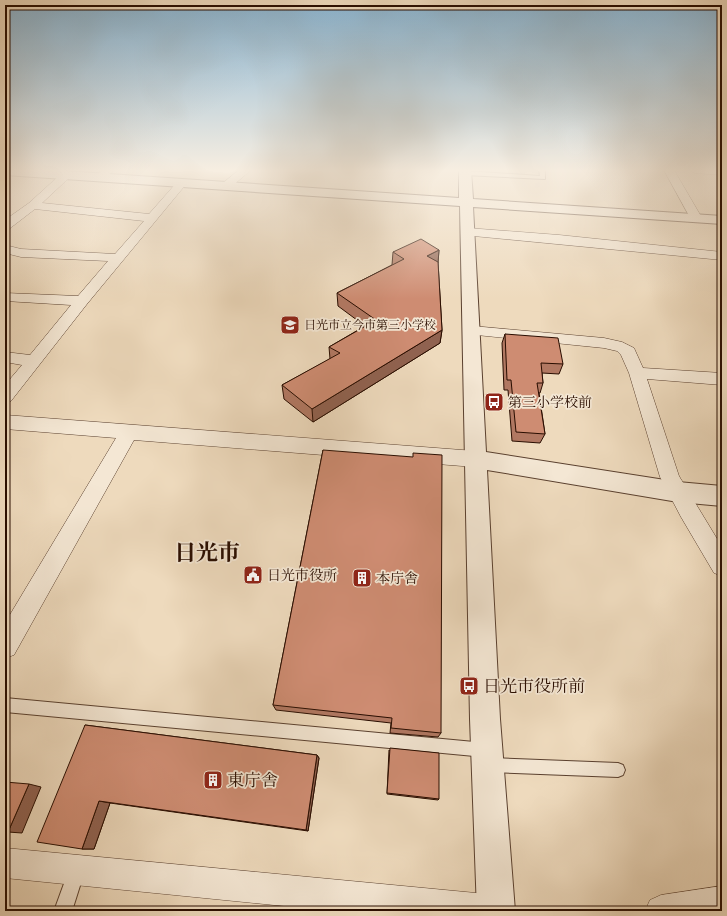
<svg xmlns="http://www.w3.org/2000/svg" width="727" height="916" font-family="'Sorts Mill Goudy','Noto Serif JP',serif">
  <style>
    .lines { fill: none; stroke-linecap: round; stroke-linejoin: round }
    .service-casing { stroke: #5a402f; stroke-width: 2 }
    .minor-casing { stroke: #5a402f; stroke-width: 1 }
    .tertiary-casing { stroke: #5a402f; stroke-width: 2 }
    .service { fill: #f4e7d4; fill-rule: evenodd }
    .minor { fill: #f4e7d4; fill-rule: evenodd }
    .tertiary { fill: #f4e7d4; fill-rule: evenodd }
    .wall { fill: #b17862; stroke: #290d00 }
    .shaded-wall { fill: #906250; stroke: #290d00 }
    .building { fill: #ce8c72; stroke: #290d00 }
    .labels { text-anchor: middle; stroke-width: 3.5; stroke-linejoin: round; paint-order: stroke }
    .far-poi-label { font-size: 12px; fill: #290d00; stroke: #f4e7d4; text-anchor: start }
    .poi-label { font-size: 14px; fill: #290d00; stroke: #f4e7d4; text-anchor: start }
    .near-poi-label { font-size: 17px; fill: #290d00; stroke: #f4e7d4; text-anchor: start }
    .town-label { font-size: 22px; font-weight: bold; fill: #290d00; stroke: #f4e7d4 }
  </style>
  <rect width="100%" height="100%" fill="#eedabd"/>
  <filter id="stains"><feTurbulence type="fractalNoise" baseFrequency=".005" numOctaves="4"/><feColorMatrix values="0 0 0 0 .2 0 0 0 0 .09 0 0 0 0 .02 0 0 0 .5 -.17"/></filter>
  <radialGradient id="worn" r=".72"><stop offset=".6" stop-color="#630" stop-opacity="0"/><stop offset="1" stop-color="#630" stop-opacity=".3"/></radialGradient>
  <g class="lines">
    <defs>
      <path id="service" d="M 539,170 L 545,170 L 545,179 L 465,175 L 462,173 L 465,171 L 540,176 Z
        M 5,698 L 485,743 L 490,745 L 492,750 L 490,755 L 485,757 L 5,712 Z
        M 491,758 L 618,763 L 623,765 L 625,770 L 623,775 L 618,777 L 491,772 L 486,770 L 484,765 L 486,760 Z
        M 76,865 L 82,867 L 84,873 L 72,911 L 54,911 L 70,867 Z"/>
      <path id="minor" d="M 102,170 L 114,170 L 103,180 L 95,180 L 94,178 Z
        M 239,170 L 251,170 L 231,187 L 223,187 L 222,185 L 223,183 Z
        M 664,170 L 674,170 L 702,218 L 700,221 L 692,221 Z
        M 690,170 L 722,170 L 722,175 L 695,173 Z
        M 66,172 L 70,173 L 71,175 L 70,177 L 42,203 L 149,214 L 178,181 L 182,180 L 187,183 L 87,304 L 11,401 L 5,403 L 5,385 L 22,365 L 5,362 L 5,352 L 30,355 L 71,305 L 5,301 L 5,293 L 78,296 L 108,261 L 21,257 L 5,253 L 5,245 L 21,249 L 115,254 L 144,221 L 35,209 L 9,229 L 5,230 L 5,220 L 29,203 L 62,173 Z
        M 467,228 L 559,235 L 722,252 L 722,260 L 463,235 L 461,232 Z
        M 472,326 L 604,338 L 622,342 L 634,348 L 643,368 L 722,373 L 722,385 L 647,379 L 679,476 L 722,547 L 722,576 L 714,573 L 681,517 L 660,477 L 629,373 L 621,355 L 617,351 L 604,348 L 467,334 L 464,331 L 467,328 Z
        M 5,415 L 475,451 L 482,454 L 485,459 L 482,464 L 475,467 L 134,440 L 14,655 L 5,658 L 5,623 L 116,438 L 5,429 Z
        M 5,848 L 497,895 L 508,900 L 513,911 L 334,911 L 5,878 Z
        M 722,886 L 722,911 L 645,911 L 650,900 L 661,895 Z"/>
      <path id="tertiary" d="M 5,170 L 50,170 L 459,198 L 459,170 L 471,170 L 473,199 L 722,216 L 722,224 L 473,207 L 486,452 L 678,482 L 722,486 L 722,506 L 678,502 L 487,470 L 500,719 L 515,911 L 477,911 L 470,719 L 460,206 L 5,175 Z"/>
    </defs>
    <!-- service casing -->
    <use href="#service" class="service-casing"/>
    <!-- minor casing -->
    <use href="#minor" class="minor-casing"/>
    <!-- tertiary casing -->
    <use href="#tertiary" class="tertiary-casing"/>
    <!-- service -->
    <use href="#service" class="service"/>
    <!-- minor -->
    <use href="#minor" class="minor"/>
    <!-- tertiary -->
    <use href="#tertiary" class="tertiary"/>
  </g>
  <!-- wall -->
  <path class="wall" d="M 439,250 L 438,262 L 442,330 L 440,343 L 313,422 L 284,399 L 282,385 L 330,359 L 329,347 L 365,326 L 338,306 L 337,293 L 392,265 L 393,252 Z
    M 505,334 L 563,364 L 559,374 L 542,373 L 543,383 L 540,393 L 539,393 L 545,434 L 540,443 L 512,441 L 508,390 L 504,390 L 502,343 Z
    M 323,450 L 441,733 L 438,737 L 390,733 L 391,723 L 276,710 L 273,705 Z
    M 85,725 L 317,755 L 319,758 L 308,831 L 110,803 L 94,849 L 82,849 Z
    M 389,750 L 439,799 L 438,800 L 387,794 Z"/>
  <!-- shaded-wall -->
  <path class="shaded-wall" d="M 439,250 L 438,263 L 427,256 Z
    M 442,330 L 440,343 L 313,422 L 312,409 Z
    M 317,755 L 319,758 L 308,831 L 306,830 Z
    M 29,784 L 41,787 L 22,833 L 8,832 Z
    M 99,801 L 110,803 L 94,849 L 82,849 Z"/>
  <!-- building -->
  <path class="building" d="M 421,239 L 439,250 L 427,256 L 438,262 L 442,330 L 312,409 L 282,385 L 340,353 L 329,347 L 376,320 L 337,293 L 404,259 L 393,252 Z
    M 505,334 L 558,338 L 563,364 L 541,363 L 543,383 L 537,383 L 545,434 L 516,432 L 511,380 L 507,380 Z
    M 323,450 L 413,457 L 413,453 L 442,455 L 441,733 L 391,728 L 392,718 L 273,705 Z
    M 85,725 L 317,755 L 306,830 L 99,801 L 82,849 L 37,842 Z
    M 390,748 L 439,753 L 439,799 L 387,793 Z
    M 5,782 L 29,784 L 8,832 L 5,832 Z"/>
  <!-- sky -->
  <linearGradient id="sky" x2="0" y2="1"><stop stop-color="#89b6d5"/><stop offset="0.57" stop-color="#f7eee1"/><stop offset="1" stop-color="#f7eee1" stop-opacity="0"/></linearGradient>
  <rect width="727" height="299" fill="url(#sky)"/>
  <!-- icons -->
  <defs>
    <symbol id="school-square" viewBox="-11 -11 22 22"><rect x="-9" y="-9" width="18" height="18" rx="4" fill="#8f2418" stroke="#f4e7d4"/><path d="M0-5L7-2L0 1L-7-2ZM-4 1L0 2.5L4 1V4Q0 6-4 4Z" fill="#fff"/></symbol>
    <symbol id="bus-square" viewBox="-11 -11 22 22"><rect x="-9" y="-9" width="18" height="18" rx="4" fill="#8f2418" stroke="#f4e7d4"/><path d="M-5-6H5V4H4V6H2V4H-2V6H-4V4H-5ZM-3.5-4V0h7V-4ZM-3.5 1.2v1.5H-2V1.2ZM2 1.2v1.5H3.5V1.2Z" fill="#fff"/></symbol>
    <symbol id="civic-square" viewBox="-11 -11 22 22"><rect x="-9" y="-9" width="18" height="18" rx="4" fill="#8f2418" stroke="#f4e7d4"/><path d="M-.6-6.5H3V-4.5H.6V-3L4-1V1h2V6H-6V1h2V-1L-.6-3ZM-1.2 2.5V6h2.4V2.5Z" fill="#fff"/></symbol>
    <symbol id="building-square" viewBox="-11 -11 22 22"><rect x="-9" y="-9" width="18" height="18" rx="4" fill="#8f2418" stroke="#f4e7d4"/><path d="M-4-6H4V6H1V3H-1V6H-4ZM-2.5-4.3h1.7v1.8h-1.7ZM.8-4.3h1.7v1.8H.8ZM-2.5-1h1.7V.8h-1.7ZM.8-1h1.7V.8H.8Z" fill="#fff"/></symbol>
  </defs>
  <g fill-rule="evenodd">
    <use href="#school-square" x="279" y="314" width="22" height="22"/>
    <use href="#bus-square" x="483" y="391" width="22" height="22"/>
    <use href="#civic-square" x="242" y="564" width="22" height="22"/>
    <use href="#building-square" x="351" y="567" width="22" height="22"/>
    <use href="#bus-square" x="458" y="675" width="22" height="22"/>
    <use href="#building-square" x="202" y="769" width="22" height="22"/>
  </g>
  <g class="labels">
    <!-- far-poi labels -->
    <g class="far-poi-label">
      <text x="304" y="329">日光市立今市第三小学校</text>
    </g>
    <!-- poi labels -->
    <g class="poi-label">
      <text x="508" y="407">第三小学校前</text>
      <text x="267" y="580">日光市役所</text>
      <text x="376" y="583">本庁舎</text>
    </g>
    <!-- near-poi labels -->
    <g class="near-poi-label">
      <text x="483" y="692">日光市役所前</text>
      <text x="227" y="786">東庁舎</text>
    </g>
    <!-- town labels -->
    <g class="town-label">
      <text x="207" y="560">日光市</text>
    </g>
  </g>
  <!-- margin -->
  <rect width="727" height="916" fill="none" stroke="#eedabd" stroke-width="20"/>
  <rect x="6" y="6" width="715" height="904" fill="none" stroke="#290d00" stroke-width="2"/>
  <rect x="10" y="10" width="707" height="896" fill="none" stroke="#290d00"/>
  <rect width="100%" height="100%" filter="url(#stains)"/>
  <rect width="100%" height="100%" fill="url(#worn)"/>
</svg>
